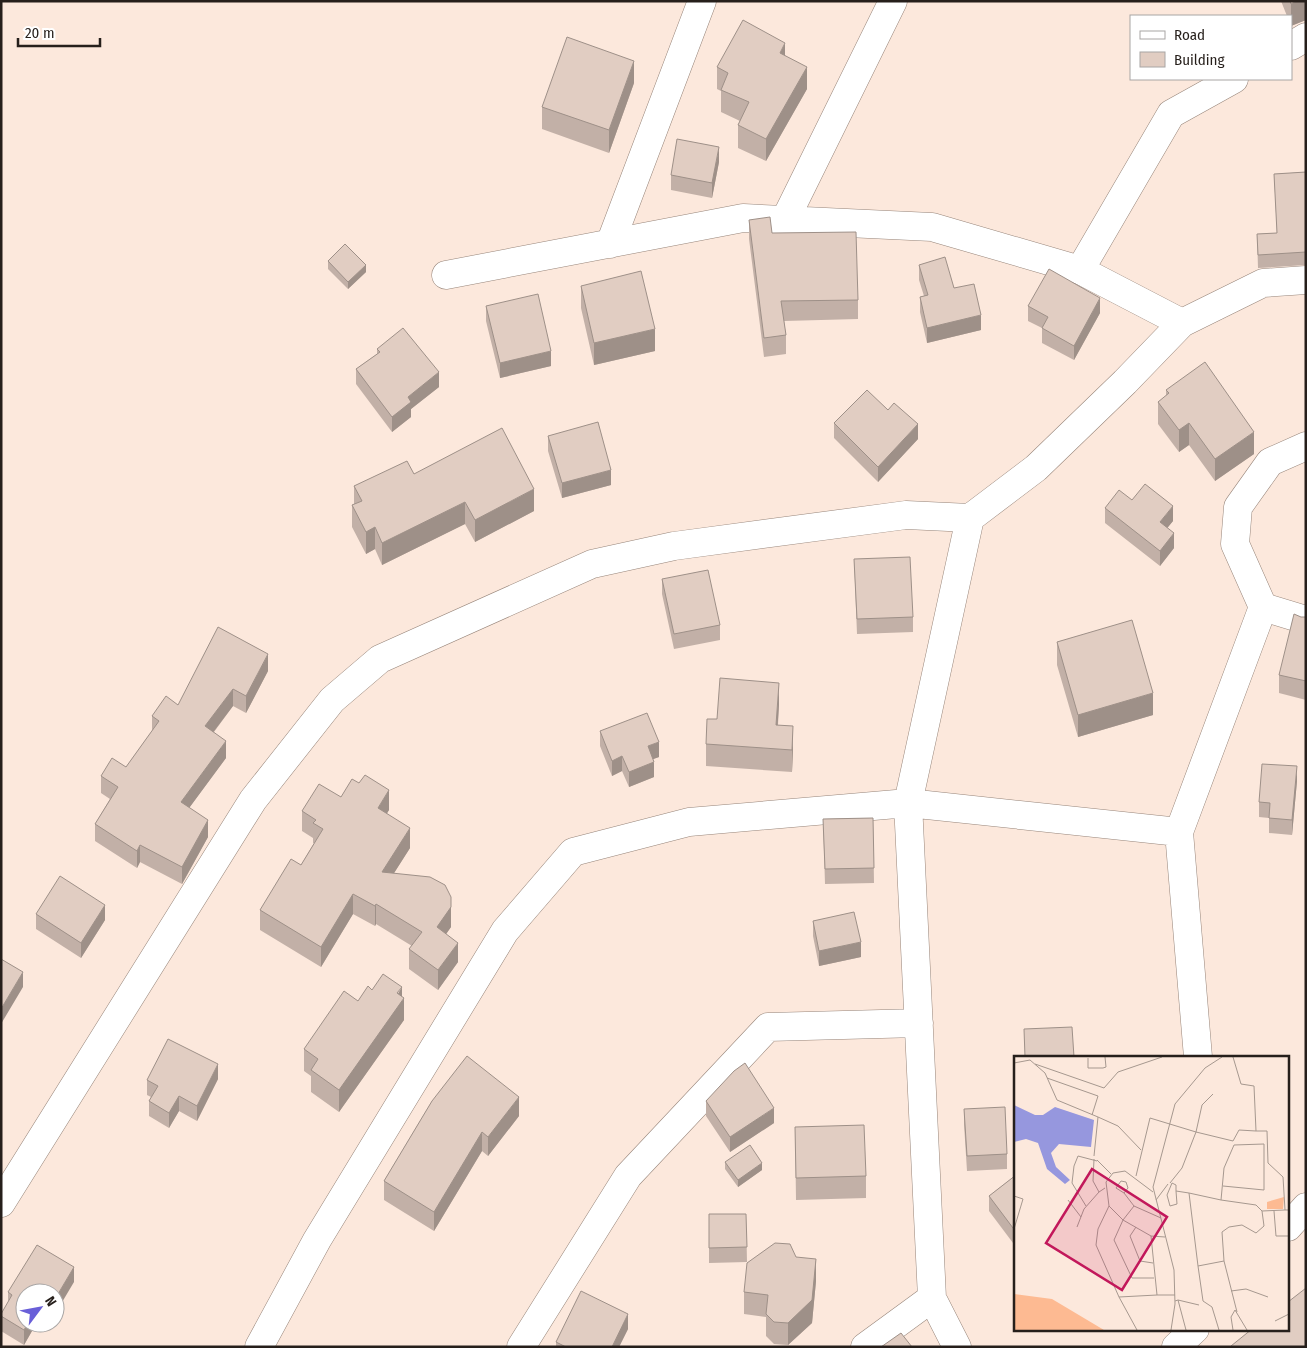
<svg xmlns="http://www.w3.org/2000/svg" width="1307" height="1348" font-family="'Fira Sans Condensed',sans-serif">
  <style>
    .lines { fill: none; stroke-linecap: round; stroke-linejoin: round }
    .minor-casing { stroke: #97857a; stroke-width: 29 }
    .minor { stroke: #fff; stroke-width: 28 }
    .wall { fill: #c2b0a7 }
    .shaded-wall { fill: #9e9088 }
    .building { fill: #e1cdc2; stroke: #9e9088 }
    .inset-road { fill: none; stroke: #a6988f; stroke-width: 1 }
    .view { fill: #c2185b; fill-opacity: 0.15; stroke: #c2185b; stroke-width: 2.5 }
    .inset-edge { fill: none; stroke: #261f1b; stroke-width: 2.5 }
  </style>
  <rect width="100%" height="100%" fill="#fce8dc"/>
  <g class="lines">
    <defs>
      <path id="minor" d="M 1291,46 L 1306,37
        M 785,220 L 893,1
        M 610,244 L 702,1
        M 446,275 L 743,218 L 932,227 L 1080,270
        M 1182,323 L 1080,270 L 1171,114 L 1234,79
        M 1263,607 L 1306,620
        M 1198,1057 L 1179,832 L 1263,607 L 1235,544 L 1238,507 L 1270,462 L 1306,446
        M 1,1203 L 253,800 L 332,700 L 380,659 L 592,564 L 674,546 L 906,515 L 970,518 L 1036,468 L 1125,382 L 1182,323 L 1263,283 L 1306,280
        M 1288,1227 L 1306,1207
        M 259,1347 L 317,1240 L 505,931 L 573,852 L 689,822 L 908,803 L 970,518
        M 521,1347 L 628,1176 L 768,1027 L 919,1023
        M 865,1347 L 932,1298
        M 957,1347 L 932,1298 L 908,803 L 1179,832
        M 1176,1347 L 1195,1329"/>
    </defs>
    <!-- minor casing -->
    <use href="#minor" class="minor-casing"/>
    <!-- minor -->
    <use href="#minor" class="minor"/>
  </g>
  <!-- wall -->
  <path class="wall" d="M 1281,1 L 1306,1 L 1306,20 L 1291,26 L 1291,16 L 1287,16 Z
    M 785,55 L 807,89 L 766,161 L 738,148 L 738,125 L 740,121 L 721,112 L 721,91 L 717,89 L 717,67 Z
    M 634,83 L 609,153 L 542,129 L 542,107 Z
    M 719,162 L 712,198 L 671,190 L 671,175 Z
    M 1306,172 L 1306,265 L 1258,268 L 1257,234 L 1277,233 L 1274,174 Z
    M 749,220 L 858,300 L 858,319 L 784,321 L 786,335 L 786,354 L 764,357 L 749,239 Z
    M 328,261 L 366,272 L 348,289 L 328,269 Z
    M 919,265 L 954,288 L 981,330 L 927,343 L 920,312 L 920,297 L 924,296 L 919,280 Z
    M 581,286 L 655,351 L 594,365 L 581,308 Z
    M 486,306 L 551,366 L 500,378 L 486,321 Z
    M 1028,306 L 1100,313 L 1074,360 L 1042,343 L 1042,328 L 1028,321 Z
    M 377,349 L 439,387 L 411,409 L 411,417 L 392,432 L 356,384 L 356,369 L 377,354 Z
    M 1166,390 L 1254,454 L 1215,481 L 1189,445 L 1179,452 L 1158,424 L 1158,402 L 1166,396 Z
    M 834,423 L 918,439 L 878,482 L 834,438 Z
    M 548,436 L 611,485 L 562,498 L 548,451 Z
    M 414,474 L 534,511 L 475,542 L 465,524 L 382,565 L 375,549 L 366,554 L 352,527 L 352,505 L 354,504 L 354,486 Z
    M 1132,500 L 1173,521 L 1167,528 L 1174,548 L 1160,566 L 1105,523 L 1105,508 Z
    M 854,559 L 913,617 L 913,632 L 857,634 Z
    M 662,579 L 720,625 L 720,640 L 674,649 L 662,594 Z
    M 1301,617 L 1306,617 L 1306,700 L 1279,693 L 1279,675 Z
    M 1057,642 L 1153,715 L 1078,737 L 1057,665 Z
    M 268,671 L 246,713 L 233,706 L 214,732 L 226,758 L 189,808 L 208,837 L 182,884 L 140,862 L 137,868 L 95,841 L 95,824 L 110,799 L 101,793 L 101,776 L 126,767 L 152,731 L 152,716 Z
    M 779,705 L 778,725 L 793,748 L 792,772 L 706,766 L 706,744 L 717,719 Z
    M 600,731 L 659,757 L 653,759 L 654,777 L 629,787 L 622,771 L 612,776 L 600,746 Z
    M 1297,781 L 1292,835 L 1269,833 L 1269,818 L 1259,817 L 1259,802 Z
    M 341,797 L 389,810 L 387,813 L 410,848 L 394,873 L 451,917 L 451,927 L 446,934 L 458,962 L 438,990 L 409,969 L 409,949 L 412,946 L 376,924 L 375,926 L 353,914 L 321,967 L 260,930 L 260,910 L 301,865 L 314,843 L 313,843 L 313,838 L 302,831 L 302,811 Z
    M 873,818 L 874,883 L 825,884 L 823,819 Z
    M 36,914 L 105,920 L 81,958 L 36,929 Z
    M 813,921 L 861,957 L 819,966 L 813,936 Z
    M 372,990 L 402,997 L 404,1020 L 339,1112 L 311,1092 L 311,1076 L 304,1071 L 304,1049 L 358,1001 Z
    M 218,1079 L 197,1121 L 179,1111 L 169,1128 L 149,1116 L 149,1101 L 151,1097 L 147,1095 L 147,1080 Z
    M 432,1101 L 519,1116 L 488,1156 L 482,1151 L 434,1231 L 384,1200 L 384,1181 Z
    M 706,1101 L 774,1123 L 730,1152 L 706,1116 Z
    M 964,1109 L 1007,1154 L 1007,1169 L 967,1171 L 964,1124 Z
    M 795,1127 L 866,1176 L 866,1198 L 796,1200 Z
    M 725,1162 L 762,1170 L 738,1187 L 725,1169 Z
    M 1016,1175 L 1016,1247 L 989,1211 L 989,1196 Z
    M 709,1214 L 746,1214 L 747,1262 L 709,1263 Z
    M 796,1257 L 816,1281 L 812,1323 L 788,1345 L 774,1344 L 766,1336 L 766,1317 L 744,1314 L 744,1292 Z
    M 74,1282 L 25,1293 L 25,1323 L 50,1323 L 46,1330 L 36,1324 L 24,1345 L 1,1331 L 1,1314 L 8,1303 L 8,1292 Z
    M 628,1329 L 619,1347 L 556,1347 L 556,1342 Z"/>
  <!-- shaded-wall -->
  <path class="shaded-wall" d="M 1297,1 L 1306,1 L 1306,20 L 1291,26 L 1291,4 Z
    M 785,43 L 785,65 L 780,53 Z
    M 634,61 L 634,83 L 609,153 L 609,130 Z
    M 807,67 L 807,89 L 766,161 L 766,139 Z
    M 719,147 L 719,162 L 712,198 L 712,183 Z
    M 366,265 L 366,272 L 348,289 L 348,282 Z
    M 1100,298 L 1100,313 L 1074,360 L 1074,346 Z
    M 981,315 L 981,330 L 927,343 L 927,328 Z
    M 655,329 L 655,351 L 594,365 L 594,343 Z
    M 551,351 L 551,366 L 500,378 L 500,363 Z
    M 439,372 L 439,387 L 411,409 L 411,417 L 392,432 L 392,417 L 408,397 Z
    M 1189,423 L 1189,445 L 1179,452 L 1179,430 Z
    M 918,424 L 918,439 L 878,482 L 878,467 Z
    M 1254,432 L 1254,454 L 1215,481 L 1215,459 Z
    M 611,470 L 611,485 L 562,498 L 562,483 Z
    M 534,489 L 534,511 L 475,542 L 475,520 Z
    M 465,502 L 465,524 L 382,565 L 382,543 Z
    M 1173,506 L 1173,521 L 1160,537 L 1160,522 Z
    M 375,527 L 375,549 L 366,554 L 366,532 Z
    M 1174,533 L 1174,548 L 1160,566 L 1160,551 Z
    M 268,654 L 268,671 L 246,713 L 246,696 Z
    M 779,683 L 779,705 L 776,747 L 776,725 Z
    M 233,689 L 233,706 L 205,743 L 205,726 Z
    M 1153,693 L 1153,715 L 1078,737 L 1078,715 Z
    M 793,726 L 793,748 L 792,772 L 792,750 Z
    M 226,741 L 226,758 L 181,819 L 181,802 Z
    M 659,742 L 659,757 L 648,761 L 648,746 Z
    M 622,756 L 622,771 L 612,776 L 612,761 Z
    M 654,762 L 654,777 L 629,787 L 629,772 Z
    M 1297,766 L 1297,781 L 1292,835 L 1292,820 Z
    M 389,790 L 389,810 L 378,828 L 378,808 Z
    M 208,820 L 208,837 L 182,884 L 182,867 Z
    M 410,828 L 410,848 L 382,892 L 382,872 Z
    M 140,845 L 140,862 L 137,868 L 137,851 Z
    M 353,894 L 353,914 L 321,967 L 321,947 Z
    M 451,897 L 451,927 L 437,947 L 437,927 Z
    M 376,904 L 376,924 L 375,926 L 375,906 Z
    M 105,905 L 105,920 L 81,958 L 81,943 Z
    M 861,942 L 861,957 L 819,966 L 819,951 Z
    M 458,943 L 458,962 L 438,990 L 438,970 Z
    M 23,972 L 23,987 L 1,1024 L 1,1009 Z
    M 402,987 L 402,1001 L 404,998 L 404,1020 L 339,1112 L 339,1090 Z
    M 218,1064 L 218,1079 L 197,1121 L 197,1106 Z
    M 179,1096 L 179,1111 L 169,1128 L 169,1113 Z
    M 519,1097 L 519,1116 L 488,1156 L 488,1137 Z
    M 774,1108 L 774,1123 L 730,1152 L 730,1137 Z
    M 482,1132 L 482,1151 L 434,1231 L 434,1212 Z
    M 762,1163 L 762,1170 L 738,1187 L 738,1180 Z
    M 816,1259 L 816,1281 L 812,1323 L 788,1345 L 788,1323 Z
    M 74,1267 L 74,1282 L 55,1314 L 55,1299 Z
    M 628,1314 L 628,1329 L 619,1347 L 612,1347 Z
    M 28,1323 L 36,1323 L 36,1324 L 24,1345 L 24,1330 Z
    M 46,1323 L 50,1323 L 46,1330 Z"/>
  <!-- building -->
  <path class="building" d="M 1290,1 L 1297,1 L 1291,4 Z
    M 743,20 L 785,43 L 780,53 L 807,67 L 766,139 L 738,125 L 749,102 L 721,90 L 728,73 L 717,67 Z
    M 567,37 L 634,61 L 609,130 L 542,107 Z
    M 677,139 L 719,147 L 712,183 L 671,175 Z
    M 1306,172 L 1306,252 L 1258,255 L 1257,234 L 1277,233 L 1274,174 Z
    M 770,217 L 772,233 L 856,232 L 858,300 L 781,301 L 786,335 L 764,338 L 749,220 Z
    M 345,244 L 366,265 L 348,282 L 328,261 Z
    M 945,257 L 954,288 L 974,284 L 981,315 L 927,328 L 920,297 L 928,295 L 919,265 Z
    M 1049,269 L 1100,298 L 1074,346 L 1042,328 L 1048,317 L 1028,306 Z
    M 641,271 L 655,329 L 594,343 L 581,286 Z
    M 538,294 L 551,351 L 500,363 L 486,306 Z
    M 403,328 L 439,372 L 408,397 L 411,402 L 392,417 L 356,369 L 380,352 L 377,349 Z
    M 1205,362 L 1254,432 L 1215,459 L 1189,423 L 1179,430 L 1158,402 L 1169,393 L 1166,390 Z
    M 867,390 L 888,410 L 894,403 L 918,424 L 878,467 L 834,423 Z
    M 598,422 L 611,470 L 562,483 L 548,436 Z
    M 502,428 L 534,489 L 475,520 L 465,502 L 382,543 L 375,527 L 366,532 L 352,505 L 362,501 L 354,486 L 407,461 L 414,474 Z
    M 1145,484 L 1173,506 L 1160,522 L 1174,533 L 1160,551 L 1105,508 L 1119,490 L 1132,500 Z
    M 910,557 L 913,617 L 857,619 L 854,559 Z
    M 708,570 L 720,625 L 674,634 L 662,579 Z
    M 1294,614 L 1301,617 L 1306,617 L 1306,681 L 1279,675 Z
    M 1132,620 L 1153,693 L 1078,715 L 1057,642 Z
    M 218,627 L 268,654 L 246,696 L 233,689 L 205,726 L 226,741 L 181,802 L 208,820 L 182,867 L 140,845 L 137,851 L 95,824 L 118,787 L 101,776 L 112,758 L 126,767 L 159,721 L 152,716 L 166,696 L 178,705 Z
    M 720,678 L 779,683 L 776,725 L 793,726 L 792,750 L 706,744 L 707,719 L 717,719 Z
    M 647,713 L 659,742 L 648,746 L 654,762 L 629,772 L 622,756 L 612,761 L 600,731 Z
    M 1262,764 L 1297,766 L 1292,820 L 1269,818 L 1270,803 L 1259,802 Z
    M 365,775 L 389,790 L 378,808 L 410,828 L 382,872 L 430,877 L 445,885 L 451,897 L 451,907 L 437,927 L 458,943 L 438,970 L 409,949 L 422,932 L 376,904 L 375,906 L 353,894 L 321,947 L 260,910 L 291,859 L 301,865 L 323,829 L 313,823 L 316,820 L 302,811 L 319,784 L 341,797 L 352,779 L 359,783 Z
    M 873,818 L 874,868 L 825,869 L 823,819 Z
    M 60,876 L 105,905 L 81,943 L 36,914 Z
    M 854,912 L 861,942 L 819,951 L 813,921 Z
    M 1,959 L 23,972 L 1,1009 Z
    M 383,974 L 402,987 L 397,993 L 404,998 L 339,1090 L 311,1070 L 318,1059 L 304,1049 L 344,991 L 358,1001 L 368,986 L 372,990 Z
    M 1072,1027 L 1074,1057 L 1025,1057 L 1024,1029 Z
    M 168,1039 L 218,1064 L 197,1106 L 179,1096 L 169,1113 L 149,1101 L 158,1086 L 147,1080 Z
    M 467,1056 L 519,1097 L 488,1137 L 482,1132 L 434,1212 L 384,1181 L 432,1101 Z
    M 745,1063 L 774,1108 L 730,1137 L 706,1101 L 734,1071 Z
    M 1005,1107 L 1007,1154 L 967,1156 L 964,1109 Z
    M 864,1125 L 866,1176 L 796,1178 L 795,1127 Z
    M 750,1145 L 762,1163 L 738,1180 L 725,1162 Z
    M 1016,1175 L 1016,1232 L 989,1196 Z
    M 709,1214 L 746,1214 L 747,1247 L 709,1248 Z
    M 775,1243 L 790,1244 L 796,1257 L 816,1259 L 812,1300 L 788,1323 L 774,1322 L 766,1314 L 768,1295 L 744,1292 L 747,1263 Z
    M 37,1245 L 74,1267 L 55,1299 L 55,1293 L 25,1293 L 25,1323 L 28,1323 L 24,1330 L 1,1316 L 1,1314 L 12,1295 L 8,1292 Z
    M 1306,1288 L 1306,1347 L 1231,1347 L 1231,1346 L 1252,1329 L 1288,1329 L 1288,1302 Z
    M 581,1291 L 628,1314 L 612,1347 L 566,1347 L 556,1342 Z
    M 901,1333 L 912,1347 L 881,1347 Z"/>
  <!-- overview -->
  <g transform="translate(1014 1056)">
    <rect width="275" height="275" fill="#fce8dc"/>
    <path d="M 270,141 L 269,153 L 253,153 L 253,146 ZM 0,238 L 38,243 L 90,274 L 0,274 Z" fill="#fdba92"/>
    <path d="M 0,49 L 21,59 L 29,59 L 41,51 L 80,64 L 77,91 L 45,88 L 37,97 L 42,111 L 56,124 L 51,128 L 33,113 L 24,87 L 12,83 L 0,86 Z" fill="#9697de"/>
    <path class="inset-road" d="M 219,1 L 227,28 L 240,30 L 242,75 L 253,75 L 254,107 L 269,121 L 271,154 L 275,154M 74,2 L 74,12 L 89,12 L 92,11 L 91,1M 0,7 L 16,4 L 31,17 L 43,44 L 84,61M 21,8 L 90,32 L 104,16 L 148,1M 33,22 L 84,40 L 78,59M 199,38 L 188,49 L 182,76 L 219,85 L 225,74 L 242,75M 80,100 L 84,61 L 104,70 L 127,94M 80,103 L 79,125 L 85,136 L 91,132M 83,104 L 97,118M 122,120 L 136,62 L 182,76 L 168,112 L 156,127M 162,135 L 162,129 L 158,127 L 153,139 L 156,150 L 163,148 L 162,135 L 175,137 L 184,210 L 210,205 L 208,176 L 215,171 L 228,169 L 242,177 L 250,170 L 248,155 L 271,154M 110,137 L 102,132 L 107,125 L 112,126 L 114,132 L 110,137 L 120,150 L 147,162M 175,137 L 207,144 L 210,112 L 220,89 L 250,88 L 250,134 L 209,130M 0,140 L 9,143 L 0,173M 54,144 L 67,161M 142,144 L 154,128M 207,144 L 242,149 L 248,155M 72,150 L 58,127 L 60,110 L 64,100 L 83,105M 95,150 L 109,164 L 100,184 L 118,222 L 140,222M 120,150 L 109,164 L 137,180 L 151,181M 260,155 L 262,180 L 275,180M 63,171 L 70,153 L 85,136M 122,171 L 116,180 L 126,205 L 139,207M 137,180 L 143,239 L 161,239M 210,205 L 223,256M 184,210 L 189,245 L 198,251 L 205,274M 217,235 L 232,233 L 254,241M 105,241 L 82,189 L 84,173 L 95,150 L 92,126 L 99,117 L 111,115 L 139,136M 164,244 L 185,249M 161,245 L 164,244 L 172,274M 261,265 L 275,258M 123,274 L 105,241 L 143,239M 157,274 L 161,248 L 160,214 L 139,131 L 161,48 L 191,12 L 208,1M 219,274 L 217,261 L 221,254 L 233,274"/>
    <path class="view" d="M 78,113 L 153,161 L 108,234 L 32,187 Z"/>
    <rect width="275" height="275" class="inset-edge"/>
  </g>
  <!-- border -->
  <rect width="1307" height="1348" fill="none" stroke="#261f1b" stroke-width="5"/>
  <!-- legend -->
  <rect x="1130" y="15" width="162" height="65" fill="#ffffff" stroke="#a8a5a4"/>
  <rect x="1140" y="31" width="25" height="8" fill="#ffffff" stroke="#a8a5a4"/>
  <text x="1174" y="40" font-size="15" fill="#261f1b">Road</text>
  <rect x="1140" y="52" width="25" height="15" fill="#e1cdc2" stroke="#a8a5a4"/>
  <text x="1174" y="65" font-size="15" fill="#261f1b">Building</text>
  <!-- north arrow -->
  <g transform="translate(40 1308) rotate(58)"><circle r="24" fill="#ffffff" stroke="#a8a5a4"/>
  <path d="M0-4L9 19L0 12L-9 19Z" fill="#695fd8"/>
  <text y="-8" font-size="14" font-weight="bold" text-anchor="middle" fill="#261f1b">N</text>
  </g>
  <!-- scale -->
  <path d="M18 38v8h82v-8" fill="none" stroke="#261f1b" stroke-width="2.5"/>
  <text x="25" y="38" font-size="15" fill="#261f1b" stroke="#ffffff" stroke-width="4" paint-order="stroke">20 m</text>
</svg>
